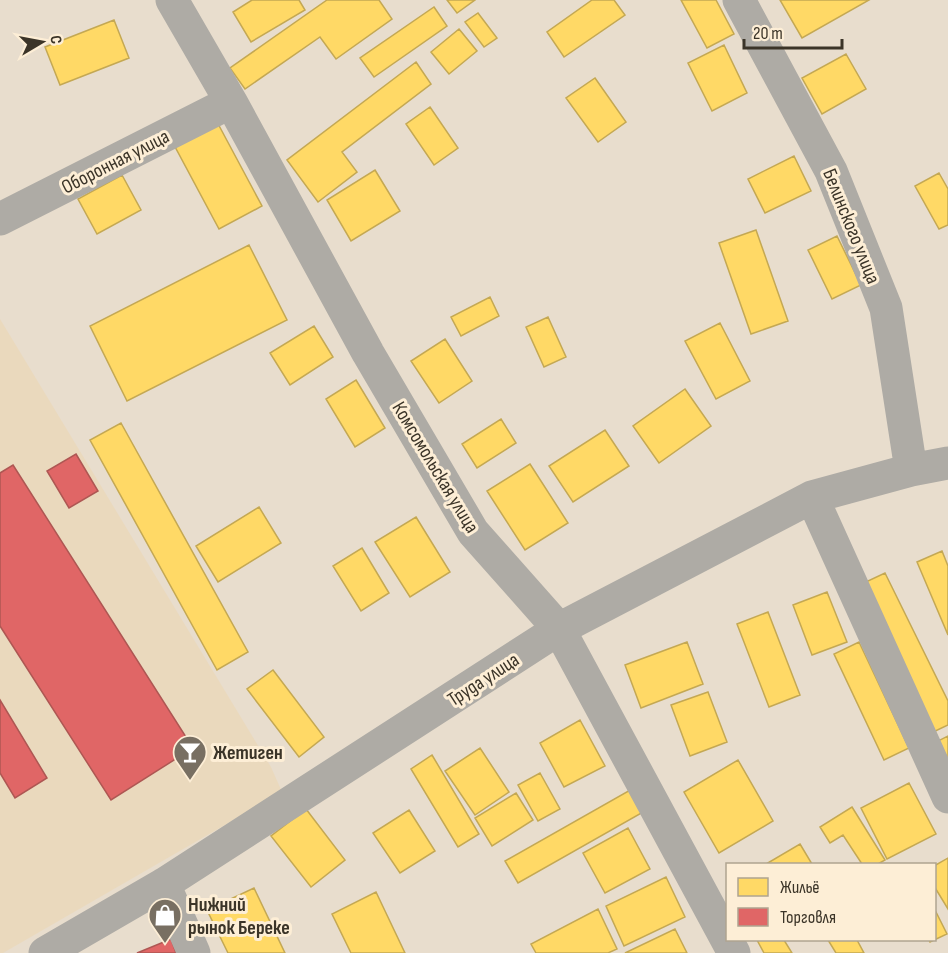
<svg xmlns="http://www.w3.org/2000/svg" width="948" height="953" font-family="'Sofia Sans Condensed',sans-serif">
  <style>
    .built { fill: #ead9bd }
    .homes { fill: #ffd966; stroke: #c4a853; stroke-width: 1.5 }
    .shops { fill: #e06666; stroke: #ae5753; stroke-width: 1.5 }
    .lines { fill: none; stroke-linecap: round; stroke-linejoin: round }
    .minor { stroke: #aeaba5; stroke-width: 33 }
    .labels { text-anchor: middle; stroke-width: 6; stroke-linejoin: round; paint-order: stroke }
    .street-label { font-size: 20px; fill: #3b3428; stroke: #fdeed6 }
    .poi-label { font-size: 20px; font-weight: bold; fill: #3b3428; stroke: #fdeed6; text-anchor: start }
  </style>
  <rect width="100%" height="100%" fill="#e8ddcd"/>
  <!-- built -->
  <path class="built" d="M 0,319 L 271,767 L 282,792 L 3,953 L 0,953 Z"/>
  <!-- homes -->
  <path class="homes" d="M 252,0 L 299,0 L 305,10 L 251,42 L 233,12 Z
    M 327,0 L 379,0 L 392,19 L 336,59 L 320,37 L 245,89 L 230,68 Z
    M 447,0 L 475,0 L 457,13 Z
    M 592,0 L 614,0 L 625,15 L 564,57 L 547,32 Z
    M 681,0 L 716,0 L 734,34 L 707,48 Z
    M 780,0 L 869,0 L 802,38 Z
    M 434,7 L 447,26 L 374,77 L 360,58 Z
    M 478,13 L 497,38 L 484,47 L 465,22 Z
    M 114,20 L 129,58 L 60,85 L 45,47 Z
    M 459,29 L 477,51 L 449,74 L 431,52 Z
    M 724,45 L 747,93 L 712,111 L 688,63 Z
    M 846,54 L 866,89 L 822,114 L 802,78 Z
    M 416,62 L 431,84 L 342,152 L 357,172 L 318,202 L 287,160 Z
    M 595,78 L 626,122 L 598,142 L 566,98 Z
    M 430,107 L 458,148 L 434,165 L 406,124 Z
    M 216,120 L 262,206 L 219,229 L 173,143 Z
    M 794,156 L 811,191 L 765,213 L 748,179 Z
    M 375,170 L 400,211 L 351,241 L 327,200 Z
    M 939,173 L 948,189 L 948,225 L 939,229 L 915,186 Z
    M 122,175 L 141,210 L 97,234 L 78,199 Z
    M 756,230 L 788,321 L 751,334 L 719,243 Z
    M 837,236 L 861,285 L 832,299 L 808,250 Z
    M 249,245 L 287,320 L 127,401 L 90,326 Z
    M 490,297 L 499,316 L 461,336 L 451,317 Z
    M 548,317 L 566,357 L 544,367 L 526,327 Z
    M 720,323 L 750,381 L 716,399 L 685,341 Z
    M 314,326 L 333,357 L 290,385 L 270,353 Z
    M 445,339 L 472,381 L 439,403 L 411,361 Z
    M 356,380 L 385,428 L 355,447 L 326,399 Z
    M 685,389 L 711,426 L 659,463 L 633,426 Z
    M 501,419 L 516,443 L 477,468 L 462,444 Z
    M 121,423 L 248,652 L 217,670 L 90,440 Z
    M 605,430 L 629,466 L 573,502 L 549,466 Z
    M 530,464 L 568,523 L 525,550 L 487,491 Z
    M 259,507 L 281,543 L 218,582 L 196,546 Z
    M 416,517 L 450,572 L 410,597 L 375,542 Z
    M 362,548 L 389,593 L 361,611 L 333,566 Z
    M 942,551 L 948,566 L 948,635 L 917,562 Z
    M 885,573 L 948,701 L 948,725 L 927,735 L 855,587 Z
    M 827,592 L 847,642 L 812,655 L 793,605 Z
    M 768,612 L 800,695 L 769,707 L 737,624 Z
    M 687,642 L 703,684 L 641,708 L 625,665 Z
    M 859,642 L 909,748 L 884,760 L 834,654 Z
    M 273,670 L 324,737 L 299,757 L 247,689 Z
    M 708,692 L 727,742 L 690,756 L 671,705 Z
    M 580,720 L 605,766 L 564,787 L 540,743 Z
    M 948,736 L 948,775 L 932,744 Z
    M 480,748 L 509,792 L 475,815 L 445,771 Z
    M 432,755 L 479,834 L 458,847 L 411,769 Z
    M 738,760 L 773,821 L 719,853 L 684,792 Z
    M 540,773 L 560,809 L 538,821 L 518,785 Z
    M 909,783 L 936,834 L 887,859 L 861,808 Z
    M 632,789 L 645,811 L 518,883 L 505,861 Z
    M 516,793 L 533,820 L 492,846 L 475,818 Z
    M 852,807 L 885,860 L 878,864 L 862,864 L 843,835 L 830,843 L 820,827 Z
    M 306,809 L 345,860 L 311,887 L 271,836 Z
    M 409,810 L 435,851 L 400,873 L 373,833 Z
    M 628,828 L 650,869 L 605,893 L 583,853 Z
    M 800,844 L 812,864 L 766,864 Z
    M 948,858 L 948,909 L 934,886 L 934,866 Z
    M 666,877 L 685,917 L 624,946 L 606,906 Z
    M 254,888 L 285,953 L 228,953 L 207,910 Z
    M 376,892 L 405,953 L 351,953 L 332,914 Z
    M 934,908 L 947,934 L 930,942 L 929,940 L 934,940 Z
    M 598,909 L 617,949 L 608,953 L 536,953 L 531,944 Z
    M 675,929 L 687,953 L 625,953 Z
    M 757,940 L 784,940 L 792,953 L 764,953 Z
    M 828,940 L 857,940 L 864,953 L 836,953 Z"/>
  <!-- shops -->
  <path class="shops" d="M 76,454 L 98,491 L 69,508 L 47,471 Z
    M 13,465 L 193,748 L 111,800 L 0,626 L 0,473 Z
    M 0,700 L 47,778 L 15,798 L 0,773 Z
    M 171,939 L 176,953 L 137,953 Z"/>
  <g class="lines">
    <!-- minor -->
    <path class="minor" d="M 172,0 L 231,102 L 368,353 L 473,532 L 559,629 L 734,953
      M 739,0 L 831,171 L 886,308 L 911,470
      M 0,219 L 231,102
      M 812,497 L 948,797
      M 164,884 L 194,953
      M 45,953 L 164,884 L 559,629 L 812,497 L 911,470 L 948,463"/>
  </g>
  <!-- icons -->
  <defs>
    <symbol id="bar-pin" viewBox="-11 -11 22 30"><path d="M0 17L-7.5 6A9.5 9.5 0 1 1 7.5 6Z" fill="#786f62" stroke="#fdeed6"/><path d="M-6-5H6L.8 .8V4.5H3.5V6h-7V4.5H-.8V.8Z" fill="#fff"/></symbol>
    <symbol id="shop-pin" viewBox="-11 -11 22 30"><path d="M0 17L-7.5 6A9.5 9.5 0 1 1 7.5 6Z" fill="#786f62" stroke="#fdeed6"/><path d="M-5-2.5h2.3a2.7 3.5 0 0 1 5.4 0H5L5.5 6h-11ZM-1.5-2.5h3a1.5 2.3 0 0 0-3 0Z" fill="#fff"/></symbol>
  </defs>
  <g fill-rule="evenodd">
    <use href="#bar-pin" x="171" y="733" width="38" height="52"/>
    <use href="#shop-pin" x="146" y="896" width="38" height="52"/>
  </g>
  <g class="labels">
    <!-- street labels -->
    <g class="street-label">
      <text transform="translate(115 161) rotate(-27)" y="7">Оборонная улица</text>
      <text transform="translate(852 226) rotate(68)" y="7">Белинского улица</text>
      <text transform="translate(436 467) rotate(59)" y="7">Комсомольская улица</text>
      <text transform="translate(483 679) rotate(-33)" y="7">Труда улица</text>
    </g>
    <!-- poi labels -->
    <g class="poi-label">
      <text x="213" y="759">Жетиген</text>
      <text x="188" y="911">Нижний<tspan x="188" dy="23">рынок Береке</tspan></text>
    </g>
  </g>
  <!-- legend -->
  <rect x="726" y="863" width="210" height="78" fill="#fdeed6" stroke="#afa490" stroke-width="1.5"/>
  <rect x="738" y="878" width="30" height="18" fill="#ffd966" stroke="#afa490" stroke-width="1.5"/>
  <text x="780" y="893" font-size="18" fill="#3b3428">Жильё</text>
  <rect x="738" y="908" width="30" height="18" fill="#e06666" stroke="#afa490" stroke-width="1.5"/>
  <text x="780" y="923" font-size="18" fill="#3b3428">Торговля</text>
  <!-- north arrow -->
  <g transform="translate(42 42) rotate(80)" stroke="#fdeed6" stroke-width="4.5" paint-order="stroke">
  <path d="M0-4.5L10 22L0 15L-10 22Z" fill="#3b3428"/>
  <text y="-9" font-size="16" font-weight="bold" text-anchor="middle" fill="#3b3428">С</text>
  </g>
  <!-- scale -->
  <path d="M744 39v9h98v-9" fill="none" stroke="#3b3428" stroke-width="3"/>
  <text x="753" y="39" font-size="18" fill="#3b3428" stroke="#fdeed6" stroke-width="4.5" paint-order="stroke">20 m</text>
</svg>
